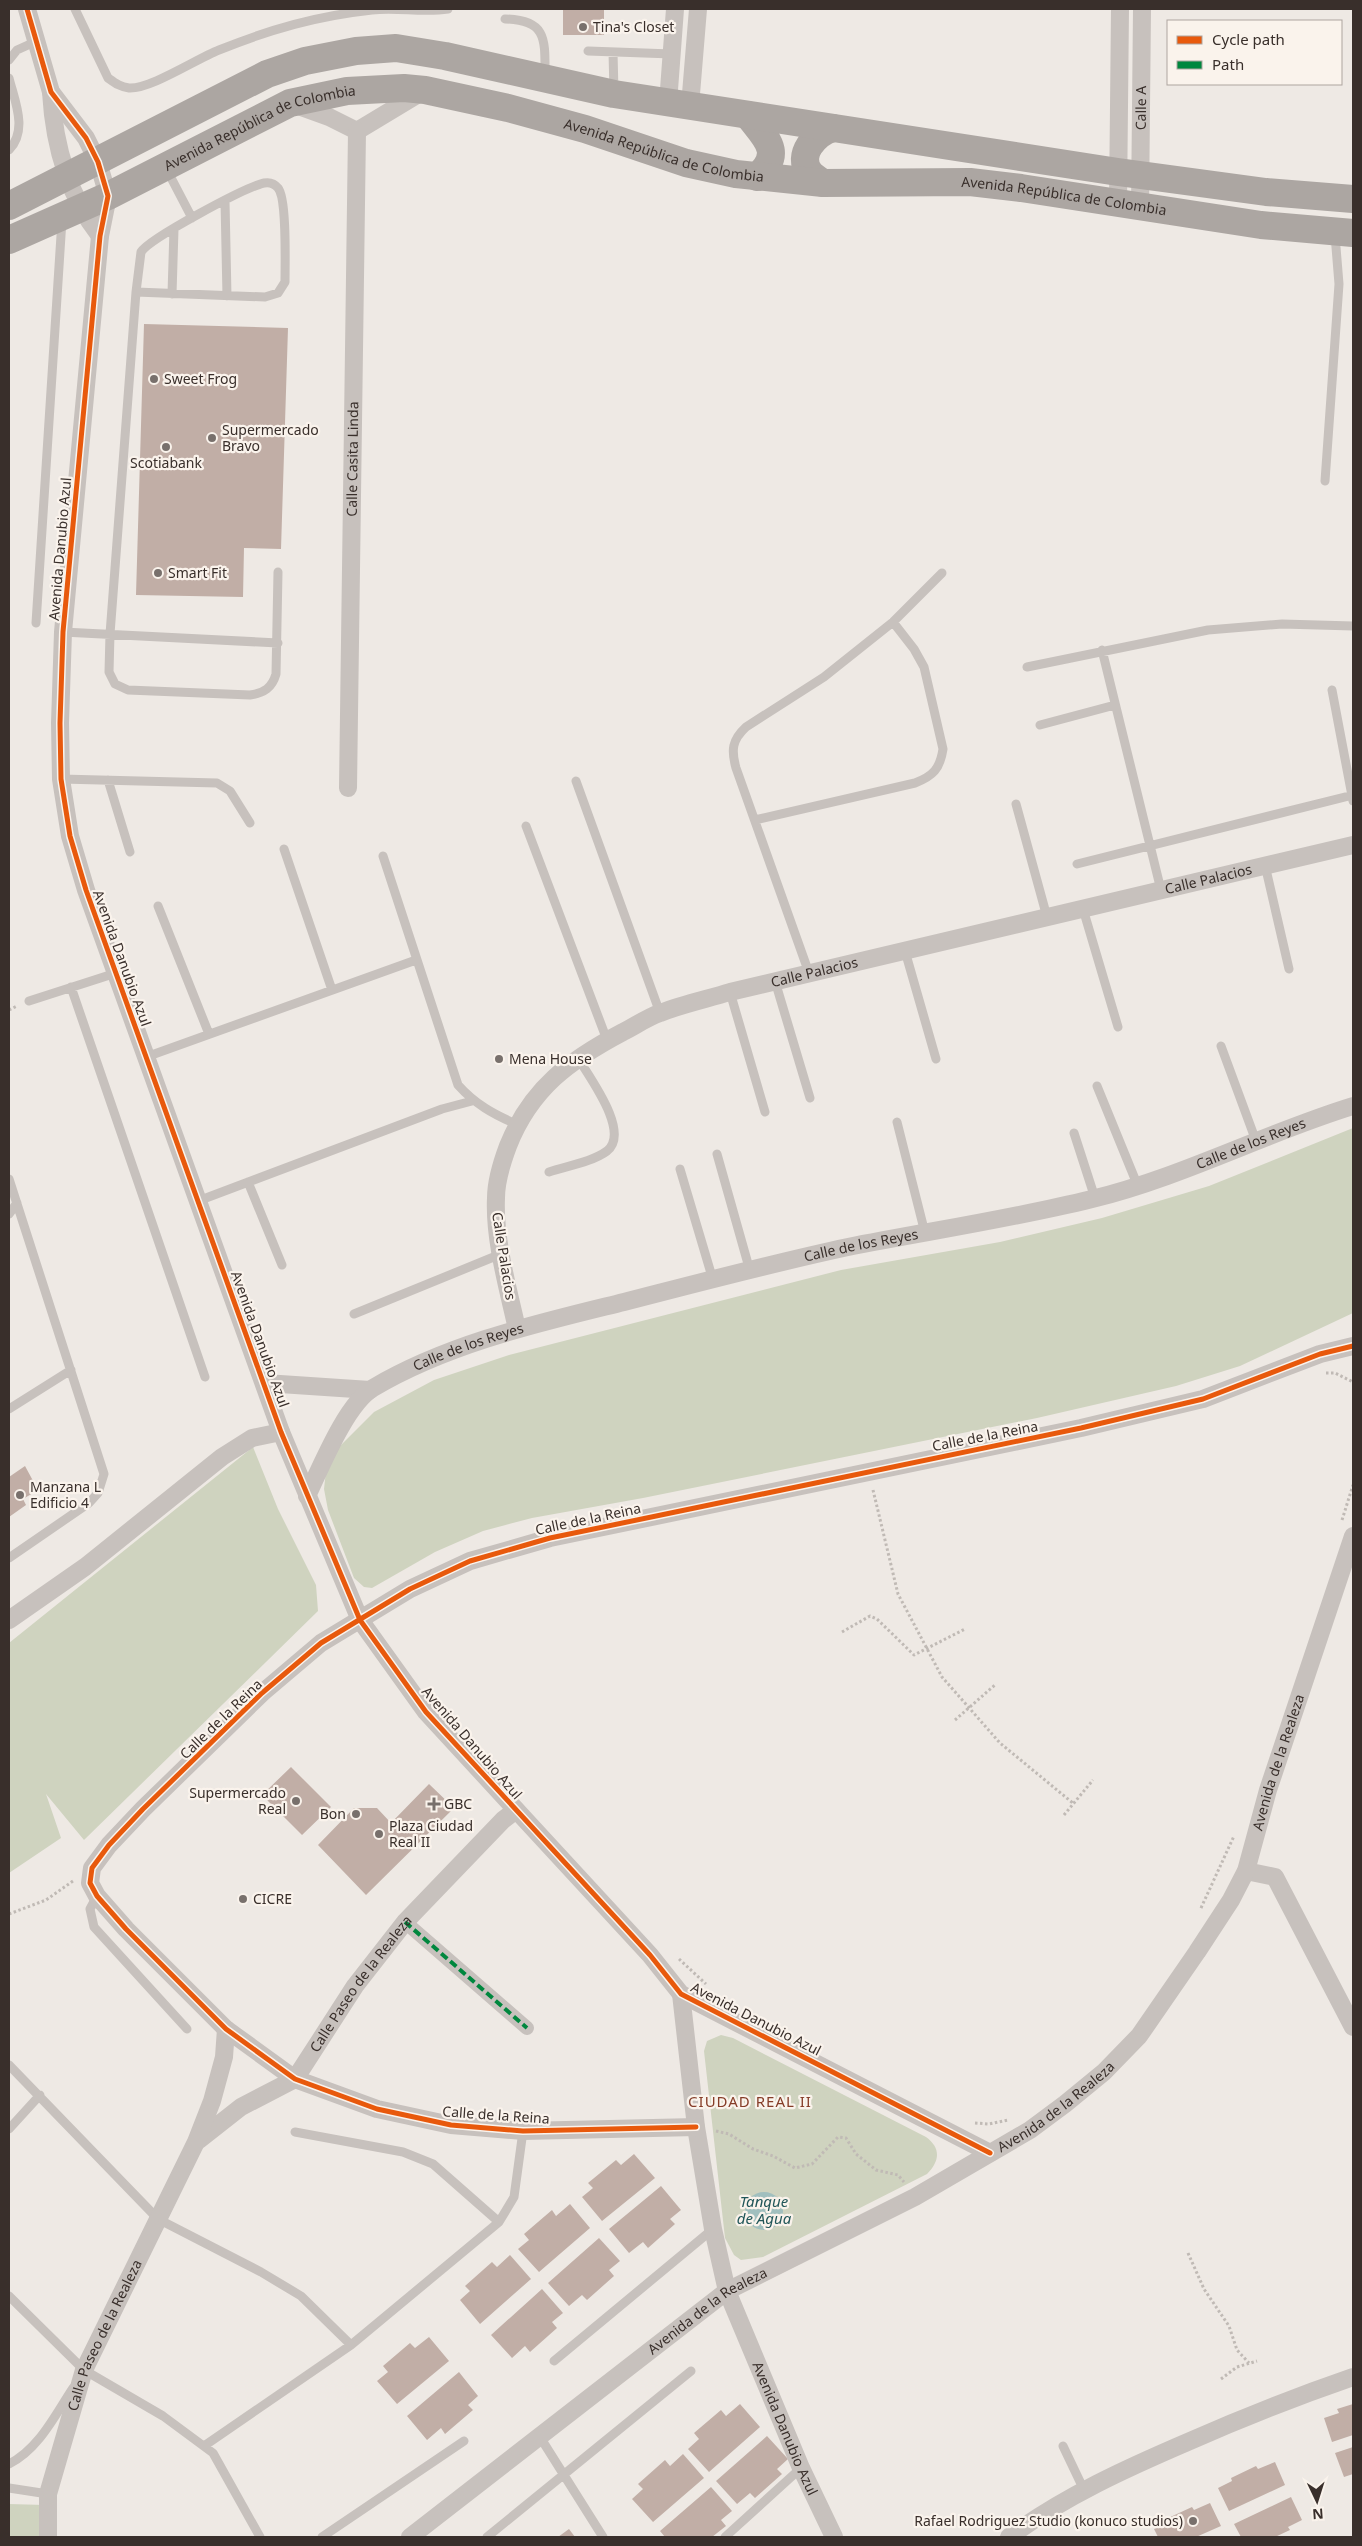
<svg xmlns="http://www.w3.org/2000/svg" width="1362" height="2546" font-family="'Noto Sans',sans-serif">
  <style>
    .green { fill: #cfd3bf }
    .water { fill: #a1bfbe }
    .building { fill: #c1aea6 }
    .lines { fill: none; stroke-linecap: round; stroke-linejoin: round }
    .path { stroke: #c0bab5; stroke-width: 3; stroke-dasharray: 2.5 2.5; stroke-linecap: butt }
    .service { stroke: #c7c1bd; stroke-width: 9 }
    .pedestrian { stroke: #c7c1bd; stroke-width: 14 }
    .minor { stroke: #c7c1bd; stroke-width: 18 }
    .primary { stroke: #aca6a2; stroke-width: 28 }
    .quiet { stroke: #00873e; stroke-width: 4; stroke-dasharray: 8 4; stroke-linecap: butt }
    .cycleway-casing { stroke: #faf3ec; stroke-width: 8 }
    .cycleway { stroke: #e8590c; stroke-width: 5 }
    .poi-dot { fill: #78706c; stroke: #faf3ec; stroke-width: 2 }
    .labels { text-anchor: middle; stroke-width: 4.5; stroke-linejoin: round; paint-order: stroke }
    .poi-label { font-size: 14px; fill: #392f2b; stroke: #faf3ec; text-anchor: start }
    .street-label { font-size: 14px; fill: #392f2b; stroke: #faf3ec }
    .neighbourhood-label { font-size: 15px; letter-spacing: 1px; fill: #853c27; stroke: #faf3ec }
    .water-label { font-size: 15px; font-style: italic; fill: #215659; stroke: #faf3ec }
  </style>
  <rect width="100%" height="100%" fill="#eee9e4"/>
  <!-- green -->
  <path class="green" d="M 1353,1128 L 1353,1313 L 1240,1366 L 1176,1386 L 1037,1418 L 643,1498 L 532,1518 L 483,1531 L 435,1552 L 372,1588 L 364,1587 L 354,1578 L 328,1510 L 324,1489 L 326,1471 L 338,1448 L 374,1412 L 434,1380 L 509,1355 L 841,1270 L 1000,1242 L 1102,1218 L 1209,1186 Z
    M 253,1447 L 278,1509 L 316,1585 L 318,1611 L 84,1840 L 46,1794 L 61,1838 L 9,1873 L 9,1643 Z
    M 721,2035 L 733,2038 L 926,2137 C 941,2148 940,2161 927,2174 L 763,2257 L 741,2260 L 734,2255 L 725,2238 L 704,2051 L 707,2041 Z
    M 9,2504 L 45,2505 L 43,2537 L 9,2537 Z"/>
  <!-- water -->
  <path class="water" d="M745 2211a19 19 0 1 1 38 0a19 19 0 1 1-38 0Z"/>
  <!-- building -->
  <path class="building" d="M 563,9 L 604,9 L 604,35 L 563,35 Z
    M 144,324 L 288,328 L 281,549 L 244,548 L 243,597 L 136,595 Z
    M 25,1466 L 38,1490 L 23,1499 L 26,1505 L 9,1517 L 9,1477 Z
    M 291,1767 L 331,1807 L 302,1835 L 262,1795 Z
    M 429,1784 L 454,1808 L 366,1895 L 318,1845 L 354,1808 L 377,1808 L 391,1823 Z
    M 634,2154 L 655,2178 L 602,2221 L 582,2197 L 593,2188 L 588,2183 L 616,2160 L 621,2165 Z
    M 661,2186 L 681,2210 L 670,2219 L 675,2224 L 648,2248 L 643,2242 L 629,2253 L 609,2229 Z
    M 570,2204 L 590,2228 L 539,2272 L 518,2249 L 529,2240 L 524,2234 L 552,2210 L 556,2216 Z
    M 599,2238 L 620,2261 L 609,2270 L 614,2276 L 587,2300 L 582,2295 L 569,2306 L 548,2283 Z
    M 510,2255 L 531,2279 L 480,2324 L 460,2300 L 470,2291 L 465,2286 L 492,2262 L 497,2267 Z
    M 542,2289 L 563,2313 L 552,2322 L 557,2328 L 530,2352 L 525,2346 L 512,2358 L 491,2335 Z
    M 429,2337 L 449,2361 L 397,2404 L 377,2381 L 388,2372 L 383,2366 L 410,2343 L 415,2348 Z
    M 459,2372 L 478,2396 L 468,2405 L 473,2410 L 445,2434 L 441,2428 L 427,2440 L 407,2416 Z
    M 740,2404 L 760,2427 L 709,2472 L 688,2449 L 699,2439 L 694,2433 L 721,2410 L 726,2416 Z
    M 1353,2404 L 1353,2435 L 1332,2442 L 1324,2418 L 1339,2413 L 1337,2409 Z
    M 767,2436 L 788,2459 L 777,2469 L 782,2474 L 755,2498 L 750,2493 L 737,2504 L 716,2481 Z
    M 1353,2447 L 1353,2474 L 1344,2477 L 1335,2453 Z
    M 683,2454 L 704,2478 L 653,2522 L 632,2499 L 643,2489 L 638,2484 L 665,2460 L 670,2466 Z
    M 1275,2462 L 1285,2485 L 1229,2511 L 1218,2488 L 1232,2481 L 1231,2478 L 1256,2466 L 1258,2469 Z
    M 711,2487 L 732,2511 L 721,2520 L 726,2526 L 712,2537 L 665,2537 L 660,2531 Z
    M 1291,2497 L 1302,2520 L 1288,2527 L 1290,2530 L 1275,2537 L 1241,2537 L 1234,2524 Z
    M 1210,2503 L 1221,2526 L 1196,2537 L 1158,2537 L 1154,2529 L 1168,2522 L 1166,2519 L 1192,2507 L 1194,2510 Z
    M 569,2529 L 575,2537 L 558,2537 Z"/>
  <g class="lines">
    <!-- path -->
    <path class="path" d="M 9,1010 L 17,1006
      M 1326,1373 L 1335,1373 L 1353,1382
      M 873,1490 L 898,1594 L 942,1677 L 1000,1743 L 1074,1804
      M 1342,1520 L 1353,1485
      M 842,1632 L 870,1616 L 877,1619 L 914,1655 L 965,1629
      M 955,1720 L 996,1684
      M 1064,1815 L 1093,1780
      M 1201,1908 L 1234,1836
      M 9,1914 L 46,1900 L 73,1881
      M 679,1959 L 706,1984
      M 975,2123 L 989,2124 L 1008,2120
      M 716,2131 L 729,2134 L 753,2149 L 773,2156 L 795,2168 L 812,2164 L 838,2137 L 846,2138 L 856,2154 L 876,2170 L 898,2175 L 904,2182
      M 1188,2253 L 1204,2289 L 1229,2326 L 1237,2350 L 1249,2363
      M 1221,2379 L 1237,2367 L 1257,2361"/>
    <!-- service -->
    <path class="service" d="M 75,9 L 108,78 C 115,83 120,87 129,88 C 151,89 196,59 219,50 C 271,29 317,16 372,10 C 397,7 423,13 448,9
      M 505,19 C 547,20 545,39 545,75
      M 588,51 L 672,54
      M 613,52 L 614,92
      M 9,60 L 17,50 L 37,41
      M 9,78 C 15,102 28,130 9,150
      M 167,170 L 192,218
      M 225,201 L 227,296
      M 136,292 L 265,297 L 278,293 L 285,282 C 285,265 287,198 278,188 C 274,183 269,182 264,183 C 246,187 150,238 141,252 L 136,292 L 110,634 L 109,672 L 115,684 L 128,690 L 250,695 C 264,693 272,688 276,674 L 278,572
      M 172,294 L 174,229
      M 1325,481 L 1339,284 L 1335,235
      M 36,623 L 62,220
      M 63,632 L 278,643
      M 1102,650 L 1161,890
      M 1027,667 L 1208,630 L 1282,624 L 1353,626
      M 1332,690 L 1353,801
      M 1040,725 L 1115,705
      M 61,779 L 217,783 L 230,791 L 250,823
      M 108,780 L 130,852
      M 576,781 L 660,1013
      M 1016,804 L 1047,917
      M 755,820 L 915,783 C 933,776 940,769 943,749 L 924,667 L 914,649 L 893,622
      M 526,826 L 607,1040
      M 284,849 L 332,990
      M 383,856 L 458,1085 C 475,1104 493,1114 516,1124
      M 1077,864 L 1353,795
      M 1265,865 L 1289,969
      M 158,906 L 209,1034
      M 1083,909 L 1118,1027
      M 905,951 L 936,1059
      M 809,973 L 736,768 C 731,750 732,740 746,727 L 824,677 L 893,622 L 942,573
      M 775,981 L 810,1098
      M 71,987 L 205,1377
      M 730,992 L 765,1112
      M 29,1001 L 116,973
      M 1221,1046 L 1256,1141
      M 146,1057 L 416,960
      M 1097,1086 L 1137,1184
      M 897,1122 L 925,1233
      M 1074,1133 L 1095,1198
      M 717,1154 L 750,1271
      M 680,1169 L 713,1280
      M 549,1172 C 567,1166 592,1162 607,1151 C 631,1132 589,1077 578,1058
      M 9,1179 L 104,1474 L 98,1493 L 89,1503 L 9,1558
      M 248,1182 L 282,1265
      M 198,1201 L 442,1109 L 472,1101
      M 9,1214 L 17,1203
      M 354,1314 L 501,1254
      M 9,1409 L 71,1370
      M 97,1896 L 90,1909 L 94,1927 L 187,2029
      M 9,2065 L 158,2219 L 261,2272 L 301,2296 L 351,2345
      M 9,2129 L 40,2095
      M 295,2132 L 403,2152 L 433,2164 L 499,2222
      M 9,2296 L 84,2370 L 163,2416 L 213,2453 L 260,2537
      M 554,2361 L 713,2229
      M 540,2437 L 603,2537
      M 204,2446 L 351,2345 L 499,2222 L 514,2197 L 523,2131
      M 1063,2446 L 1084,2490
      M 9,2464 C 39,2449 55,2415 73,2388
      M 9,2488 L 48,2494
      M 322,2537 L 464,2441
      M 487,2537 L 691,2371
      M 725,2537 L 801,2468"/>
    <!-- pedestrian -->
    <path class="pedestrian" d="M 405,1922 L 527,2028"/>
    <!-- minor -->
    <g class="minor">
      <path d="M 27,9 L 51,92 L 86,138 L 98,162 L 108,196 L 100,236 L 63,632 L 60,723 L 61,779 L 70,836 L 86,890 L 281,1432 L 360,1620 L 426,1712 L 650,1955 L 681,1994 L 990,2153"/>
      <path d="M 51,92 C 54,145 67,194 100,236"/>
      <path d="M 668,103 L 675,9"/>
      <path d="M 293,104 L 329,117 L 357,131"/>
      <path d="M 690,106 L 698,9"/>
      <path d="M 357,131 L 425,90"/>
      <path d="M 1118,203 L 1120,9"/>
      <path id="s1" d="M 1140,207 L 1142,9"/>
      <path id="s2" d="M 348,788 L 357,131"/>
      <path id="s3" d="M 517,1329 C 508,1288 494,1240 496,1198 C 496,1181 502,1162 508,1146 C 531,1088 570,1060 623,1032 C 635,1026 648,1017 660,1013 C 683,1004 707,999 730,992 L 1353,845"/>
      <path d="M 265,1383 L 370,1390"/>
      <path id="s4" d="M 307,1496 C 321,1467 346,1404 373,1388 C 449,1343 539,1323 624,1302 C 698,1283 773,1263 848,1247 C 929,1231 1011,1219 1092,1199 C 1182,1177 1265,1133 1353,1106"/>
      <path d="M 9,1620 L 85,1567 L 222,1457 L 252,1438 L 281,1432"/>
      <path d="M 1246,1871 L 1275,1877 L 1353,2027"/>
      <path id="s5" d="M 681,1994 L 696,2127 L 713,2229 L 727,2291 L 801,2468 L 834,2537"/>
      <path d="M 696,2127 L 523,2131 L 451,2125 L 377,2109 L 295,2079 L 226,2029 L 126,1929 L 97,1896 L 90,1883 L 92,1868 L 109,1845 L 143,1809 L 262,1693 L 321,1643 L 410,1589 L 470,1561 L 550,1538 L 1081,1428 L 1203,1399 L 1320,1354 L 1353,1346"/>
      <path id="s6" d="M 199,2140 L 241,2107 L 295,2079 L 355,1986 L 405,1922 L 503,1820 L 516,1810"/>
      <path id="s7" d="M 48,2537 L 48,2494 L 84,2370 L 196,2142 L 212,2101 L 224,2057 L 226,2029"/>
      <path id="s8" d="M 410,2537 L 727,2291 L 915,2197 L 1030,2130 L 1065,2104 L 1104,2072 L 1139,2036 L 1197,1952 L 1231,1900 L 1246,1871 L 1268,1790 L 1353,1536"/>
      <path d="M 1009,2537 C 1065,2496 1127,2468 1190,2441 C 1244,2417 1298,2396 1353,2377"/>
    </g>
    <!-- primary -->
    <g class="primary">
      <path d="M 748,115 C 765,138 785,152 757,177"/>
      <path d="M 823,183 C 819,180 813,177 810,173 C 795,155 816,133 833,128"/>
      <path d="M 9,206 L 267,74 L 305,61 L 356,51 L 396,48 L 445,56 L 614,94 L 1118,172 L 1266,192 L 1353,199"/>
      <path id="s9" d="M 9,240 L 108,196 L 290,103 L 347,91 L 404,88 L 425,90 L 508,108 L 585,129 L 686,163 L 736,174 L 823,183 L 970,182 L 1021,188 L 1261,225 L 1353,233"/>
    </g>
    <!-- quiet -->
    <path class="quiet" d="M 405,1922 L 527,2028"/>
    <defs>
      <path id="cycleway" d="M 27,9 L 51,92 L 86,138 L 98,162 L 108,196 L 100,236 L 63,632 L 60,723 L 61,779 L 70,836 L 86,890 L 281,1432 L 360,1620 L 426,1712 L 650,1955 L 681,1994 L 990,2153
        M 696,2127 L 523,2131 L 451,2125 L 377,2109 L 295,2079 L 226,2029 L 126,1929 L 97,1896 L 90,1883 L 92,1868 L 109,1845 L 143,1809 L 262,1693 L 321,1643 L 410,1589 L 470,1561 L 550,1538 L 1081,1428 L 1203,1399 L 1320,1354 L 1353,1346"/>
    </defs>
    <!-- cycleway casing -->
    <use href="#cycleway" class="cycleway-casing"/>
    <!-- cycleway -->
    <use href="#cycleway" class="cycleway"/>
  </g>
  <!-- markers -->
  <g class="poi-dot">
    <circle cx="583" cy="27" r="5"/>
    <circle cx="154" cy="379" r="5"/>
    <circle cx="212" cy="438" r="5"/>
    <circle cx="166" cy="447" r="5"/>
    <circle cx="158" cy="573" r="5"/>
    <circle cx="499" cy="1059" r="5"/>
    <circle cx="20" cy="1495" r="5"/>
    <circle cx="296" cy="1801" r="5"/>
    <path d="M431.5 1796.5h5v5h5v5h-5v5h-5v-5h-5v-5h5z"/>
    <circle cx="356" cy="1814" r="5"/>
    <circle cx="379" cy="1834" r="5"/>
    <circle cx="243" cy="1899" r="5"/>
    <circle cx="1193" cy="2521" r="5"/>
  </g>
  <g class="labels">
    <!-- poi labels -->
    <g class="poi-label">
      <text x="593" y="32">Tina's Closet</text>
      <text x="164" y="384">Sweet Frog</text>
      <text x="222" y="435">Supermercado<tspan x="222" dy="16">Bravo</tspan></text>
      <text x="166" y="468" text-anchor="middle">Scotiabank</text>
      <text x="168" y="578">Smart Fit</text>
      <text x="509" y="1064">Mena House</text>
      <text x="30" y="1492">Manzana L<tspan x="30" dy="16">Edificio 4</tspan></text>
      <text x="286" y="1798" text-anchor="end">Supermercado<tspan x="286" dy="16">Real</tspan></text>
      <text x="444" y="1809">GBC</text>
      <text x="346" y="1819" text-anchor="end">Bon</text>
      <text x="389" y="1831">Plaza Ciudad<tspan x="389" dy="16">Real II</tspan></text>
      <text x="253" y="1904">CICRE</text>
      <text x="1183" y="2526" text-anchor="end">Rafael Rodriguez Studio (konuco studios)</text>
    </g>
    <!-- street labels -->
    <g class="street-label">
      <text dy="5" stroke="none"><textPath href="#s1" startOffset="99">Calle A</textPath></text>
      <text dy="5" stroke="none"><textPath href="#s9" startOffset="276">Avenida República de Colombia</textPath></text>
      <text dy="5" stroke="none"><textPath href="#s9" startOffset="696">Avenida República de Colombia</textPath></text>
      <text dy="5" stroke="none"><textPath href="#s9" startOffset="1101">Avenida República de Colombia</textPath></text>
      <text dy="5" stroke="none"><textPath href="#s2" startOffset="329">Calle Casita Linda</textPath></text>
      <text transform="translate(60 549) rotate(-85)" y="5">Avenida Danubio Azul</text>
      <text dy="5" stroke="none"><textPath href="#s3" startOffset="959">Calle Palacios</textPath></text>
      <text transform="translate(122 958) rotate(70)" y="5">Avenida Danubio Azul</text>
      <text dy="5" stroke="none"><textPath href="#s3" startOffset="554">Calle Palacios</textPath></text>
      <text dy="5" stroke="none"><textPath href="#s4" startOffset="1042">Calle de los Reyes</textPath></text>
      <text dy="5" stroke="none"><textPath href="#s4" startOffset="638">Calle de los Reyes</textPath></text>
      <text transform="translate(504 1256) rotate(81)" y="5">Calle Palacios</text>
      <text transform="translate(260 1339) rotate(70)" y="5">Avenida Danubio Azul</text>
      <text dy="5" stroke="none"><textPath href="#s4" startOffset="232">Calle de los Reyes</textPath></text>
      <text transform="translate(985 1436) rotate(-11)" y="5">Calle de la Reina</text>
      <text transform="translate(588 1519) rotate(-12)" y="5">Calle de la Reina</text>
      <text transform="translate(221 1719) rotate(-44)" y="5">Calle de la Reina</text>
      <text transform="translate(472 1743) rotate(49)" y="5">Avenida Danubio Azul</text>
      <text dy="5" stroke="none"><textPath href="#s8" startOffset="1199">Avenida de la Realeza</textPath></text>
      <text dy="5" stroke="none"><textPath href="#s6" startOffset="230">Calle Paseo de la Realeza</textPath></text>
      <text transform="translate(756 2019) rotate(27)" y="5">Avenida Danubio Azul</text>
      <text dy="5" stroke="none"><textPath href="#s8" startOffset="779">Avenida de la Realeza</textPath></text>
      <text transform="translate(496 2115) rotate(4)" y="5">Calle de la Reina</text>
      <text dy="5" stroke="none"><textPath href="#s8" startOffset="374">Avenida de la Realeza</textPath></text>
      <text dy="5" stroke="none"><textPath href="#s7" startOffset="212">Calle Paseo de la Realeza</textPath></text>
      <text dy="5" stroke="none"><textPath href="#s5" startOffset="450">Avenida Danubio Azul</textPath></text>
    </g>
    <!-- neighbourhood labels -->
    <g class="neighbourhood-label">
      <text x="750" y="2107">CIUDAD REAL II</text>
    </g>
    <!-- water labels -->
    <g class="water-label">
      <text x="764" y="2207">Tanque<tspan x="764" dy="17">de Agua</tspan></text>
    </g>
  </g>
  <!-- border -->
  <rect width="1362" height="2546" fill="none" stroke="#392f2b" stroke-width="20"/>
  <!-- legend -->
  <rect x="1167" y="20" width="175" height="65" fill="#faf3ec" stroke="#ada59f"/>
  <rect x="1177" y="36" width="25" height="8" fill="#e8590c" stroke="#ada59f"/>
  <text x="1212" y="45" font-size="15" fill="#392f2b">Cycle path</text>
  <rect x="1177" y="61" width="25" height="8" fill="#00873e" stroke="#ada59f"/>
  <text x="1212" y="70" font-size="15" fill="#392f2b">Path</text>
  <!-- north arrow -->
  <g transform="translate(1317 2501) rotate(176)" stroke="#faf3ec" stroke-width="4" paint-order="stroke">
  <path d="M0-4L9 19L0 12L-9 19Z" fill="#392f2b"/>
  <text y="-8" font-size="14" font-weight="bold" text-anchor="middle" fill="#392f2b">N</text>
  </g>
</svg>
